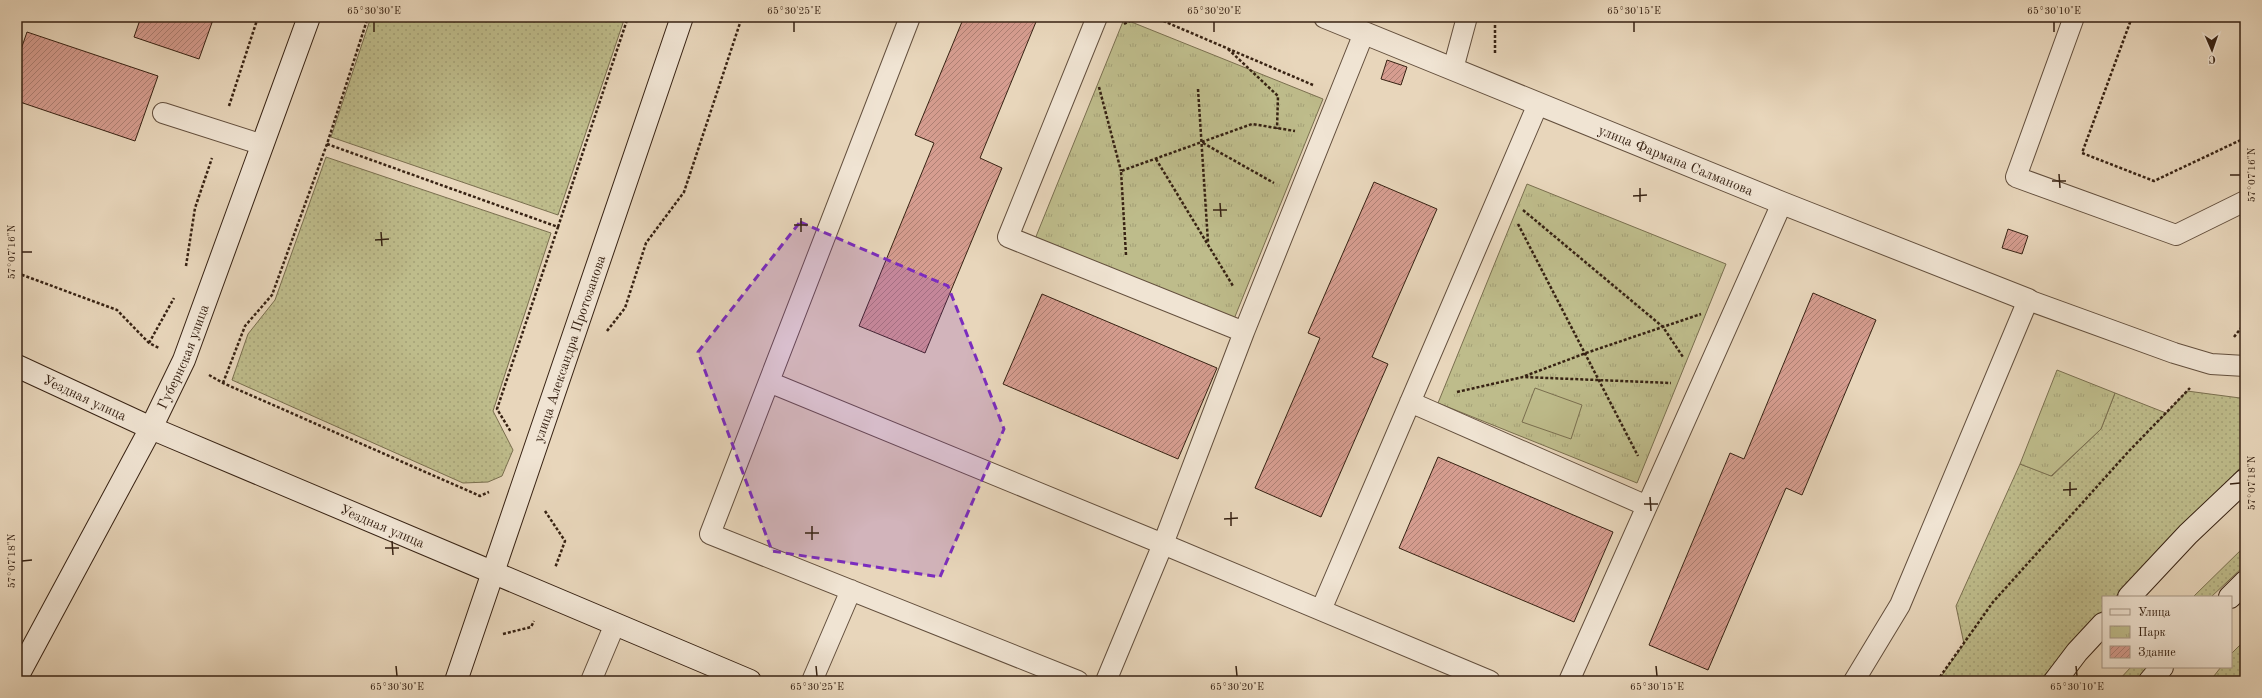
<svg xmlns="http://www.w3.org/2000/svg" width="2262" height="698" font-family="'Old Standard TT',serif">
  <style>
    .grass { fill: url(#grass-dots); stroke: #7a6f4f }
    .park { fill: url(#park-tufts); stroke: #7a6f4f }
    .pitch { fill: #bebc8b; stroke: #7a6f4f }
    .building { fill: url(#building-hatch); stroke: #372213 }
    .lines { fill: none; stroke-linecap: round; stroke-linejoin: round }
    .lane-casing { stroke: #634f3d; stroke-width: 22 }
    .street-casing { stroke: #634f3d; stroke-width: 24 }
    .secondary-casing { stroke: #372213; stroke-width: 24 }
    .path { stroke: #372213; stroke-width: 2.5; stroke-dasharray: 3 2; stroke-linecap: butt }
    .lane { stroke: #f0e4d3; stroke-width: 20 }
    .street { stroke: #f0e4d3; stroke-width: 22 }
    .secondary { stroke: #f0e4d3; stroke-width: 22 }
    .marked { fill: #7b2cbf; fill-opacity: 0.2; stroke: #7b2cbf; stroke-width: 3; stroke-dasharray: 8 5; stroke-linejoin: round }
    .ticks { fill: none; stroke: #372213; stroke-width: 1.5 }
    .labels { text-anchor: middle; stroke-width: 3; stroke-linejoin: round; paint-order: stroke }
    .street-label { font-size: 14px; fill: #372213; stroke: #f0e4d3 }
    .neatline { fill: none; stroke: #372213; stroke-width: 1.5 }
    .ticks-label { font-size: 10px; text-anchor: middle; fill: #372213 }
  </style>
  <defs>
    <pattern id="grass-dots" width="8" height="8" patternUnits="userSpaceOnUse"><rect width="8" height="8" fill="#bebc8b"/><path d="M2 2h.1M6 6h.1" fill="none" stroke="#a4a177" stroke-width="1.8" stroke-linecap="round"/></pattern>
    <pattern id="park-tufts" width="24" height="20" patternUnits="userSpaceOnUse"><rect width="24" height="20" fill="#bebc8b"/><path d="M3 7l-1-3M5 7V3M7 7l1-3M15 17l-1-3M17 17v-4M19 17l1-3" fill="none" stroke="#a4a177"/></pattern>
    <pattern id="building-hatch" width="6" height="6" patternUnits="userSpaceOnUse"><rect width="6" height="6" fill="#d69d90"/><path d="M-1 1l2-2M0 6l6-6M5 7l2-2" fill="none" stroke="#ae8074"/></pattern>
  </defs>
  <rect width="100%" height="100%" fill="#e8d6bb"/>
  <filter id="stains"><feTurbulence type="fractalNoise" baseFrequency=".005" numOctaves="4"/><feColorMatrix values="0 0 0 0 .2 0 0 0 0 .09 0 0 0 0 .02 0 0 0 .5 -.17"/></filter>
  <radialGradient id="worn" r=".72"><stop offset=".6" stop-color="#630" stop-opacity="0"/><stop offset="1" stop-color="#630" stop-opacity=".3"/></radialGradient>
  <!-- grass -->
  <path class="grass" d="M 371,17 L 625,17 L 558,215 L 331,137 Z
    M 326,157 L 551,233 L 493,411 L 513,450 L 502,476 L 488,482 L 463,483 L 232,380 L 248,334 L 275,300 Z
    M 2187,391 L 2240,398 L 2245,395 L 2245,463 L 2115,597 L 2103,597 L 2103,610 L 2039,681 L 1938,681 L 1964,644 L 1956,606 L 2020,464 L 2052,476 L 2101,429 L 2115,393 L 2166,413 L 2158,422 Z
    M 2245,546 L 2245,565 L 2211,597 L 2193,597 Z
    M 2245,640 L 2245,681 L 2210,681 L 2221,667 L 2231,667 L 2231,654 Z
    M 2131,667 L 2149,667 L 2137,681 L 2118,681 Z"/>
  <!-- park -->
  <path class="park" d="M 1124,19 L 1323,99 L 1234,319 L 1035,239 Z
    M 1527,184 L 1726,264 L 1637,483 L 1438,403 Z
    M 2057,370 L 2115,393 L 2101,429 L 2051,476 L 2020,464 Z"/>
  <!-- pitch -->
  <path class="pitch" d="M 1535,388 L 1582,405 L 1571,439 L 1522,422 Z"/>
  <!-- building -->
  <path class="building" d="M 141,17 L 214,17 L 199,59 L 134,37 Z
    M 964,17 L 1038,17 L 980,158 L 1002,168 L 925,353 L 859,326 L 934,143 L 915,135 Z
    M 27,32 L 158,76 L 135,141 L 17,101 L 17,61 Z
    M 1387,60 L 1407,67 L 1401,85 L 1381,79 Z
    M 1374,182 L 1437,209 L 1372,357 L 1388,364 L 1321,517 L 1255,488 L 1320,338 L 1308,333 Z
    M 2008,229 L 2028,236 L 2022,254 L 2002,248 Z
    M 1813,293 L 1876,320 L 1802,495 L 1786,488 L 1708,670 L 1649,645 L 1730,453 L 1744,459 Z
    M 1042,294 L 1217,368 L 1178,459 L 1003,384 Z
    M 1438,457 L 1613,532 L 1574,622 L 1399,548 Z"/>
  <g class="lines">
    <defs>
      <path id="lane" d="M 910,17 L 710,534 L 1078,681
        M 1097,17 L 1008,237 L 1244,332 L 1364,33
        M 2074,17 L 2016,177 L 2176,235 L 2245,201
        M 1453,69 L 1467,17
        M 163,113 L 263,145
        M 1244,332 L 1163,544 L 1490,681
        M 769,382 L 1163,544 L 1106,681
        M 1410,402 L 1647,506
        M 1321,610 L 1538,104
        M 591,681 L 615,624
        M 812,681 L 851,590
        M 1569,681 L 1782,203
        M 1854,681 L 1900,605 L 2028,300 L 2174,353 L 2211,364 L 2245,366"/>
      <g id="street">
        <path id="s1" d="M 1325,17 L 1782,203 L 2028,300"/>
      </g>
      <g id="secondary">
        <path id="s2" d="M 17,366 L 151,428 L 750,681"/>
        <path d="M 2129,597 L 2188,534 L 2245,480"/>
        <path d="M 2230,597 L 2245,582"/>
        <path id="s3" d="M 17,677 L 151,428 L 184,360 L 309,17"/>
        <path id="s4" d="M 456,681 L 682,17"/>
        <path d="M 2055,681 L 2077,652 L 2103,624"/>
        <path d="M 2150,681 L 2162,667"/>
      </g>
    </defs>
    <!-- lane casing -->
    <use href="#lane" class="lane-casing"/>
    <!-- street casing -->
    <use href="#street" class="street-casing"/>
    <!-- secondary casing -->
    <use href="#secondary" class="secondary-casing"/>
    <!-- path -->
    <path class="path" d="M 1154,17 L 1313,85
      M 2132,17 L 2082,153 L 2154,181 L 2245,138
      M 1124,24 L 1138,17
      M 1495,25 L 1495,54
      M 1228,49 L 1278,96 L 1277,129
      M 1099,87 L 1121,171
      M 1198,89 L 1208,242
      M 229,106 L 258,17
      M 1203,143 L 1274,183
      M 327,144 L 558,227 L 497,409 L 511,432
      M 1156,159 L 1233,286
      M 1523,210 L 1663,327 L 1683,357
      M 1518,224 L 1638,456
      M 558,227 L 628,17
      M 1126,255 L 1121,171 L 1252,124 L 1295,131
      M 186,266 L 195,208 L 212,158
      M 17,273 L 117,310 L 149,343 L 159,348
      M 607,331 L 625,308 L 646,243 L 684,192 L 742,17
      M 2234,337 L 2245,323
      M 149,343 L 174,298
      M 209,375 L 223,383 L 480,496 L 489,492
      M 1525,376 L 1586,353 L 1701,314
      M 223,383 L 245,326 L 272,295 L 327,144 L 368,17
      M 1457,392 L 1523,377 L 1671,383
      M 545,511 L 565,541 L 555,568
      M 503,634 L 531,627 L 534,621
      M 1937,681 L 1993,602 L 2129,451 L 2190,388"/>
    <!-- lane -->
    <use href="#lane" class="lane"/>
    <!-- street -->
    <use href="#street" class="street"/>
    <!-- secondary -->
    <use href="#secondary" class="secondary"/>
  </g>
  <!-- marked area -->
  <path class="marked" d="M 800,222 L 948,286 L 1004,429 L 940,577 L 772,551 L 698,352 Z"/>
  <!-- ticks -->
  <path class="ticks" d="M 374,22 L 374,32M 794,22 L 794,32M 1214,22 L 1214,32M 1634,22 L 1634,32M 2054,22 L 2054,32M 2059,174 L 2060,188M 2230,175 L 2240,175M 2052,181 L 2066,181M 1640,188 L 1640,202M 1633,196 L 1647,195M 1220,203 L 1221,217M 1213,210 L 1227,210M 801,218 L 801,232M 794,225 L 808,225M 381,232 L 382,246M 375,240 L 389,239M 22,252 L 32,252M 2070,482 L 2070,496M 2230,484 L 2240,483M 2063,490 L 2077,489M 1650,497 L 1651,511M 1644,504 L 1658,504M 1231,512 L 1231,526M 1224,519 L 1238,518M 812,526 L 812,540M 805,533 L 819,533M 392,541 L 393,555M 385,548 L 399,548M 22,561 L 32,560M 396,666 L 397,676M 816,666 L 817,676M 1236,666 L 1237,676M 1656,666 L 1657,676M 2076,666 L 2077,676"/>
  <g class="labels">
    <!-- street labels -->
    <g class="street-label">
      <text dy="5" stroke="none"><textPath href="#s1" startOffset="379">улица Фармана Салманова</textPath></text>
      <text dy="5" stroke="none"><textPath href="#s4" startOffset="351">улица Александра Протозанова</textPath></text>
      <text dy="5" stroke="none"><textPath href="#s3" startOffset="361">Губернская улица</textPath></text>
      <text dy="5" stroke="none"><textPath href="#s2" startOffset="75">Уездная улица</textPath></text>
      <text dy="5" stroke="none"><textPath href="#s2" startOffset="399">Уездная улица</textPath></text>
    </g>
  </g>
  <!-- margin -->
  <rect width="2262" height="698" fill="none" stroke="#e8d6bb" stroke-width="44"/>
  <!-- legend -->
  <rect x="2102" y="596" width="130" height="72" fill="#f0e4d3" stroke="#a69686"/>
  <rect x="2110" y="609" width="20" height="6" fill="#f0e4d3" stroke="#a69686"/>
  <text x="2138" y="616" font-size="12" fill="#372213">Улица</text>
  <rect x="2110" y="626" width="20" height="12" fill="url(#park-tufts)" stroke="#a69686"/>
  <text x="2138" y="636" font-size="12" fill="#372213">Парк</text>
  <rect x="2110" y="646" width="20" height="12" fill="url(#building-hatch)" stroke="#a69686"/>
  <text x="2138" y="656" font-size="12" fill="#372213">Здание</text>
  <!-- north arrow -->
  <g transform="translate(2212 50) rotate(178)" stroke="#f0e4d3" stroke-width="3" paint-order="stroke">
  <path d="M0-3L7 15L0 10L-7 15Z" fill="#372213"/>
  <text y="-6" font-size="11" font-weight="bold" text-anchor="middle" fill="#372213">С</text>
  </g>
  <rect x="22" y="22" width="2218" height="654" class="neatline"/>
  <g class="ticks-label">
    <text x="374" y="14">65°30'30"E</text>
    <text x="794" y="14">65°30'25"E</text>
    <text x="1214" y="14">65°30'20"E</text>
    <text x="1634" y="14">65°30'15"E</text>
    <text x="2054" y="14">65°30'10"E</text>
    <text transform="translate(2251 175) rotate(-90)" y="4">57°07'16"N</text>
    <text transform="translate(11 252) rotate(-90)" y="4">57°07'16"N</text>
    <text transform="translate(2251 483) rotate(-90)" y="4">57°07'18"N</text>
    <text transform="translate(11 561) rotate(-90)" y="4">57°07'18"N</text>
    <text x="397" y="690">65°30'30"E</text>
    <text x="817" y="690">65°30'25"E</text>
    <text x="1237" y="690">65°30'20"E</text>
    <text x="1657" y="690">65°30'15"E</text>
    <text x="2077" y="690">65°30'10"E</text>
  </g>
  <rect width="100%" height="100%" filter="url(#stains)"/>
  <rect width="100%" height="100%" fill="url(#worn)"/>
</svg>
